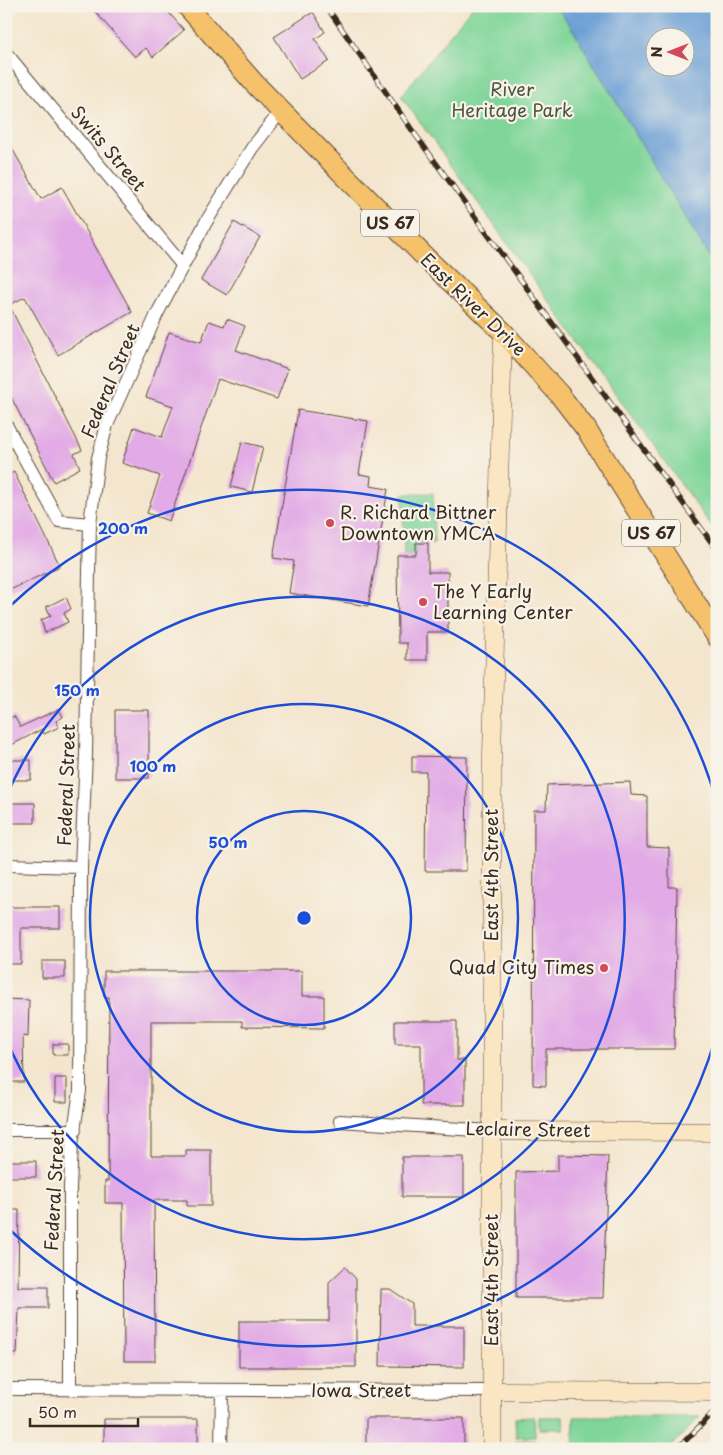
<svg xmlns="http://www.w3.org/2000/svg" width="723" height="1455" font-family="'Playpen Sans',sans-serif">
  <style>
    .green { fill: #7fd59a; stroke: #5d805c }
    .water { fill: #6a9fd6; stroke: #52647a; fill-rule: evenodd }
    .building { fill: #e2aae6 }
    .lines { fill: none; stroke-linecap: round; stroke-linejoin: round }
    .street-casing { stroke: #574638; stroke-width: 14 }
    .secondary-casing { stroke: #574638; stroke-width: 19 }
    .primary-casing { stroke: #574638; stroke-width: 22 }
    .street { stroke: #fff; stroke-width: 12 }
    .secondary { stroke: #fbe6c4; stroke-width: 18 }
    .primary { stroke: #f5c16b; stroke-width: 20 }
    .rail-casing { stroke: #3b2a1e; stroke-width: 5.5 }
    .rail { stroke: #f7f3e8; stroke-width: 4; stroke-dasharray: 11; stroke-linecap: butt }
    .ring { fill: none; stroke: #1d4ed8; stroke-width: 2.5 }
    .poi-dot { fill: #d1495b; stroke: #f7f3e8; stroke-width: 2 }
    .labels { text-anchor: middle; stroke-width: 4.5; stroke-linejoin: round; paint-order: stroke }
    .shield { fill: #f7f3e8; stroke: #73665b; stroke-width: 1 }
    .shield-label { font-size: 16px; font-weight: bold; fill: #3b2a1e }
    .park-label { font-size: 18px; fill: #4c553d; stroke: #f7f3e8 }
    .street-label { font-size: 18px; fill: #3b2a1e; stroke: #f7f3e8 }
    .poi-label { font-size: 18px; fill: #3b2a1e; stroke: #f7f3e8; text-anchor: start }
    .centre { fill: #1d4ed8; stroke: #f7f3e8; stroke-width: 2.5 }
    .ring-label { font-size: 15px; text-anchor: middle; font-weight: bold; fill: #1d4ed8; stroke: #f7f3e8; stroke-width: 4.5; stroke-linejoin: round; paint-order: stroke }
  </style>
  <rect width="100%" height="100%" fill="#f7f3e8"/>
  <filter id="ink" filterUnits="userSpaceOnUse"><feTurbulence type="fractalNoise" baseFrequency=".02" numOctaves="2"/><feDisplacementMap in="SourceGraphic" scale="10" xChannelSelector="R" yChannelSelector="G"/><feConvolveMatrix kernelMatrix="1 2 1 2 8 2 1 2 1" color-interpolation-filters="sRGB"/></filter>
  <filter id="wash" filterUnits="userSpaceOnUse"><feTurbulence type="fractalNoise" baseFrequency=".0096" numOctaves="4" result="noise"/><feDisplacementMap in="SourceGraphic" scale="20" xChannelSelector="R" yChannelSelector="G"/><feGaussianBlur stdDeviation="1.12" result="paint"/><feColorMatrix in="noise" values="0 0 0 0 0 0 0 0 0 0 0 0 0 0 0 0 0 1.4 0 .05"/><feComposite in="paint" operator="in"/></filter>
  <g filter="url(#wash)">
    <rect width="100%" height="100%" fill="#f4e6ce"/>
    <!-- green -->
    <path class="green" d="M 473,6 L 556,6 L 570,25 L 717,270 L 717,534 L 401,96 Z
      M 433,493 L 434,543 L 416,543 L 416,555 L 404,555 L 403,494 Z
      M 534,1417 L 535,1437 L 516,1437 L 515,1418 Z
      M 539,1417 L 563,1417 L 564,1429 L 539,1429 Z
      M 574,1417 L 700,1417 L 668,1449 L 573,1449 Z
      M 516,1441 L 535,1441 L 535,1449 L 515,1449 Z"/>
    <!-- water -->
    <path class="water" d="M 556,6 L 717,6 L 717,270 L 570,25 ZM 656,38 L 686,38 L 686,68 L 656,68 Z"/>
    <g id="blocks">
      <!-- building -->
      <path class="building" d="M 90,6 L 163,6 L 184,30 L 153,57 L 146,48 L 135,57 Z
        M 313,12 L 325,32 L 315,39 L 329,61 L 300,79 L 274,37 Z
        M 6,138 L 41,199 L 62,187 L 132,312 L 58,355 L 25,297 L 9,305 L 82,450 L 74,454 L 80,468 L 54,482 L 6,387 Z
        M 234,222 L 260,237 L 227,295 L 201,280 Z
        M 227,319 L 245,326 L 236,350 L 288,369 L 277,399 L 218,379 L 169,521 L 147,513 L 160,476 L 122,463 L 134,427 L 162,437 L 173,406 L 146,397 L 169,332 L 201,342 L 209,321 L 224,326 Z
        M 298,410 L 368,421 L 359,474 L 371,476 L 370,486 L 388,489 L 368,606 L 289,593 L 294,561 L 273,558 Z
        M 242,442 L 263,447 L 252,492 L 231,487 Z
        M 14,472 L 60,566 L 6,592 L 6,476 Z
        M 416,543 L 428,543 L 428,572 L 448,572 L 448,632 L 427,632 L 427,660 L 407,660 L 407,643 L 398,643 L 397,555 L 416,555 Z
        M 66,597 L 71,609 L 64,613 L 68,622 L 45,633 L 41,620 L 51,616 L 46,607 Z
        M 59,709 L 63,717 L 56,721 L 59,727 L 44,734 L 42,729 L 6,748 L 6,721 L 14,716 L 20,727 Z
        M 115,710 L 149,710 L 149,778 L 115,778 Z
        M 412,756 L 467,757 L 466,871 L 425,871 L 426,772 L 412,772 Z
        M 6,760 L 31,760 L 31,780 L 6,780 Z
        M 630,782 L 631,795 L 647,796 L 647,847 L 669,848 L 669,887 L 677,887 L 674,1049 L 546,1049 L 546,1086 L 533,1085 L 534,810 L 546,810 L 547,785 Z
        M 6,803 L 35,803 L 35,823 L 6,823 Z
        M 9,907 L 60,907 L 60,928 L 21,928 L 21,964 L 6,964 L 6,935 L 9,935 Z
        M 42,961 L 65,961 L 65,978 L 42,978 Z
        M 104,971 L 302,971 L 302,996 L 324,996 L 324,1028 L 242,1027 L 242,1021 L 151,1021 L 151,1156 L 186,1156 L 186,1150 L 211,1150 L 211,1206 L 187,1206 L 187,1200 L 154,1200 L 155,1361 L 124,1361 L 123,1203 L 105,1203 L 105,1181 L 108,1181 L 109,997 L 104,997 Z
        M 6,999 L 29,1000 L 28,1037 L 23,1036 L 24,1082 L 6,1082 Z
        M 395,1021 L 457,1021 L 457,1060 L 465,1060 L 465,1105 L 421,1105 L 421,1044 L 395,1044 Z
        M 53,1044 L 68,1044 L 68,1055 L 53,1055 Z
        M 55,1078 L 67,1078 L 67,1102 L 55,1102 Z
        M 558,1155 L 608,1156 L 603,1298 L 516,1298 L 516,1172 L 558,1171 Z
        M 402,1157 L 464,1157 L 464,1197 L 402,1197 Z
        M 6,1161 L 36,1161 L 36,1177 L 6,1177 Z
        M 6,1210 L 19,1210 L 18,1287 L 48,1287 L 48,1308 L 19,1308 L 17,1354 L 6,1354 Z
        M 345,1267 L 356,1279 L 356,1367 L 239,1367 L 239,1321 L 329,1321 L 329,1282 Z
        M 381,1289 L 390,1289 L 412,1304 L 412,1326 L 464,1326 L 464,1367 L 380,1366 Z
        M 366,1418 L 464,1418 L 464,1449 L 366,1449 Z
        M 104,1419 L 198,1419 L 198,1449 L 104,1449 Z"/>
    </g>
  </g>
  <g filter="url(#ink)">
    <use href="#blocks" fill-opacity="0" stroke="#574638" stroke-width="1"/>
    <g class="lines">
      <defs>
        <path id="street" d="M 6,53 L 183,266
          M 6,425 L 59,521 L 90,524
          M 6,865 L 81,867
          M 340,1121 L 491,1131
          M 6,1130 L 75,1130
          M 70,1388 L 70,1187 L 72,1144 L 80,1091 L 81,867 L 86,754 L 89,572 L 90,524 L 98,458 L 107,425 L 157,314 L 206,222 L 252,148 L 281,111
          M 6,1389 L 492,1391
          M 221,1449 L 222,1390"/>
        <path id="secondary" d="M 491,1131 L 717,1132
          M 492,1391 L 717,1392
          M 492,1449 L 492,756 L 503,332"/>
        <path id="primary" d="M 187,6 L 254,83 L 281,111 L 426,258 L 503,332 L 559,394 L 586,429 L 717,637"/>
      </defs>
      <!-- street casing -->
      <use href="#street" class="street-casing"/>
      <!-- secondary casing -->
      <use href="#secondary" class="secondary-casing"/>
      <!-- primary casing -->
      <use href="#primary" class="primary-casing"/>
      <!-- street -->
      <use href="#street" class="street"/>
      <!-- secondary -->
      <use href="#secondary" class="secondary"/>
      <!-- primary -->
      <use href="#primary" class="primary"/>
      <defs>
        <path id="rail" d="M 326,6 L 412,130 L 717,550
          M 677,1449 L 717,1409"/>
      </defs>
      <!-- rail casing -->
      <use href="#rail" class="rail-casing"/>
      <!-- rail -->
      <use href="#rail" class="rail"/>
    </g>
  </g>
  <!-- distance rings -->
  <g class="ring">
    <circle cx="304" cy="918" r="107"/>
    <circle cx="304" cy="918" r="214"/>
    <path d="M6 798A321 321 0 1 1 6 1038"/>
    <path d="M716 1036A429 429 0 0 1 9 1229M9 607A429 429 0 0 1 716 800"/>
  </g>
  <!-- markers -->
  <g class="poi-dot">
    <circle cx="330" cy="523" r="5"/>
    <circle cx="423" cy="602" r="5"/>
    <circle cx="604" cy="968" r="5"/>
  </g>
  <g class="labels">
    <!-- shield labels -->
    <g class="shield">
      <rect x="361" y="209.5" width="58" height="27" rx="4"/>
      <rect x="622" y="519.5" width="58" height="27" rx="4"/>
    </g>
    <g class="shield-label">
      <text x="390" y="229">US 67</text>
      <text x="651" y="539">US 67</text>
    </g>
    <!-- park labels -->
    <g class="park-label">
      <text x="512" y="96">River<tspan x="512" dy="21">Heritage Park</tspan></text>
    </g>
    <!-- street labels -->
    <g class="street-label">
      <text transform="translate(108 149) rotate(50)" y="6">Swits Street</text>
      <text transform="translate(473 305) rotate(44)" y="6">East River Drive</text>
      <text transform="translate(111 381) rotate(-67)" y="6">Federal Street</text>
      <text transform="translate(67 785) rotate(-88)" y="6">Federal Street</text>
      <text transform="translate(492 875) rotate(-90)" y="6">East 4th Street</text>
      <text transform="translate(528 1130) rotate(1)" y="6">Leclaire Street</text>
      <text transform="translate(55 1190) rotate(-87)" y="6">Federal Street</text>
      <text transform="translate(492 1280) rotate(-90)" y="6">East 4th Street</text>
      <text x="361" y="1397">Iowa Street</text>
    </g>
    <!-- poi labels -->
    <g class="poi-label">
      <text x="340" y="519">R. Richard Bittner<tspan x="340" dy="21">Downtown YMCA</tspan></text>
      <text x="433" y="598">The Y Early<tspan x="433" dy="21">Learning Center</tspan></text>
      <text x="594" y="974" text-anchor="end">Quad City Times</text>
    </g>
  </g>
  <circle cx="304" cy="918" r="8" class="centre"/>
  <g class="ring-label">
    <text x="123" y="534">200 m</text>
    <text x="77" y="696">150 m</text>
    <text x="153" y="772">100 m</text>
    <text x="228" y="848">50 m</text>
  </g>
  <!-- margin -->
  <rect width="723" height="1455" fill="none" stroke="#f7f3e8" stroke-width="25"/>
  <!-- north arrow -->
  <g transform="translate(670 52) rotate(270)"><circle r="24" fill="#f7f3e8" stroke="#aca397"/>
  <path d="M0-4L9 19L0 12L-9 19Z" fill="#d1495b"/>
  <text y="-8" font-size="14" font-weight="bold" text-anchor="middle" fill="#3b2a1e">N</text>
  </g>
  <!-- scale -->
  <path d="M30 1418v8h108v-8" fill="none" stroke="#3b2a1e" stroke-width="2.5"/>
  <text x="38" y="1418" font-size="15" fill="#3b2a1e" stroke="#f7f3e8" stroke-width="4" paint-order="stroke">50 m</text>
</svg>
